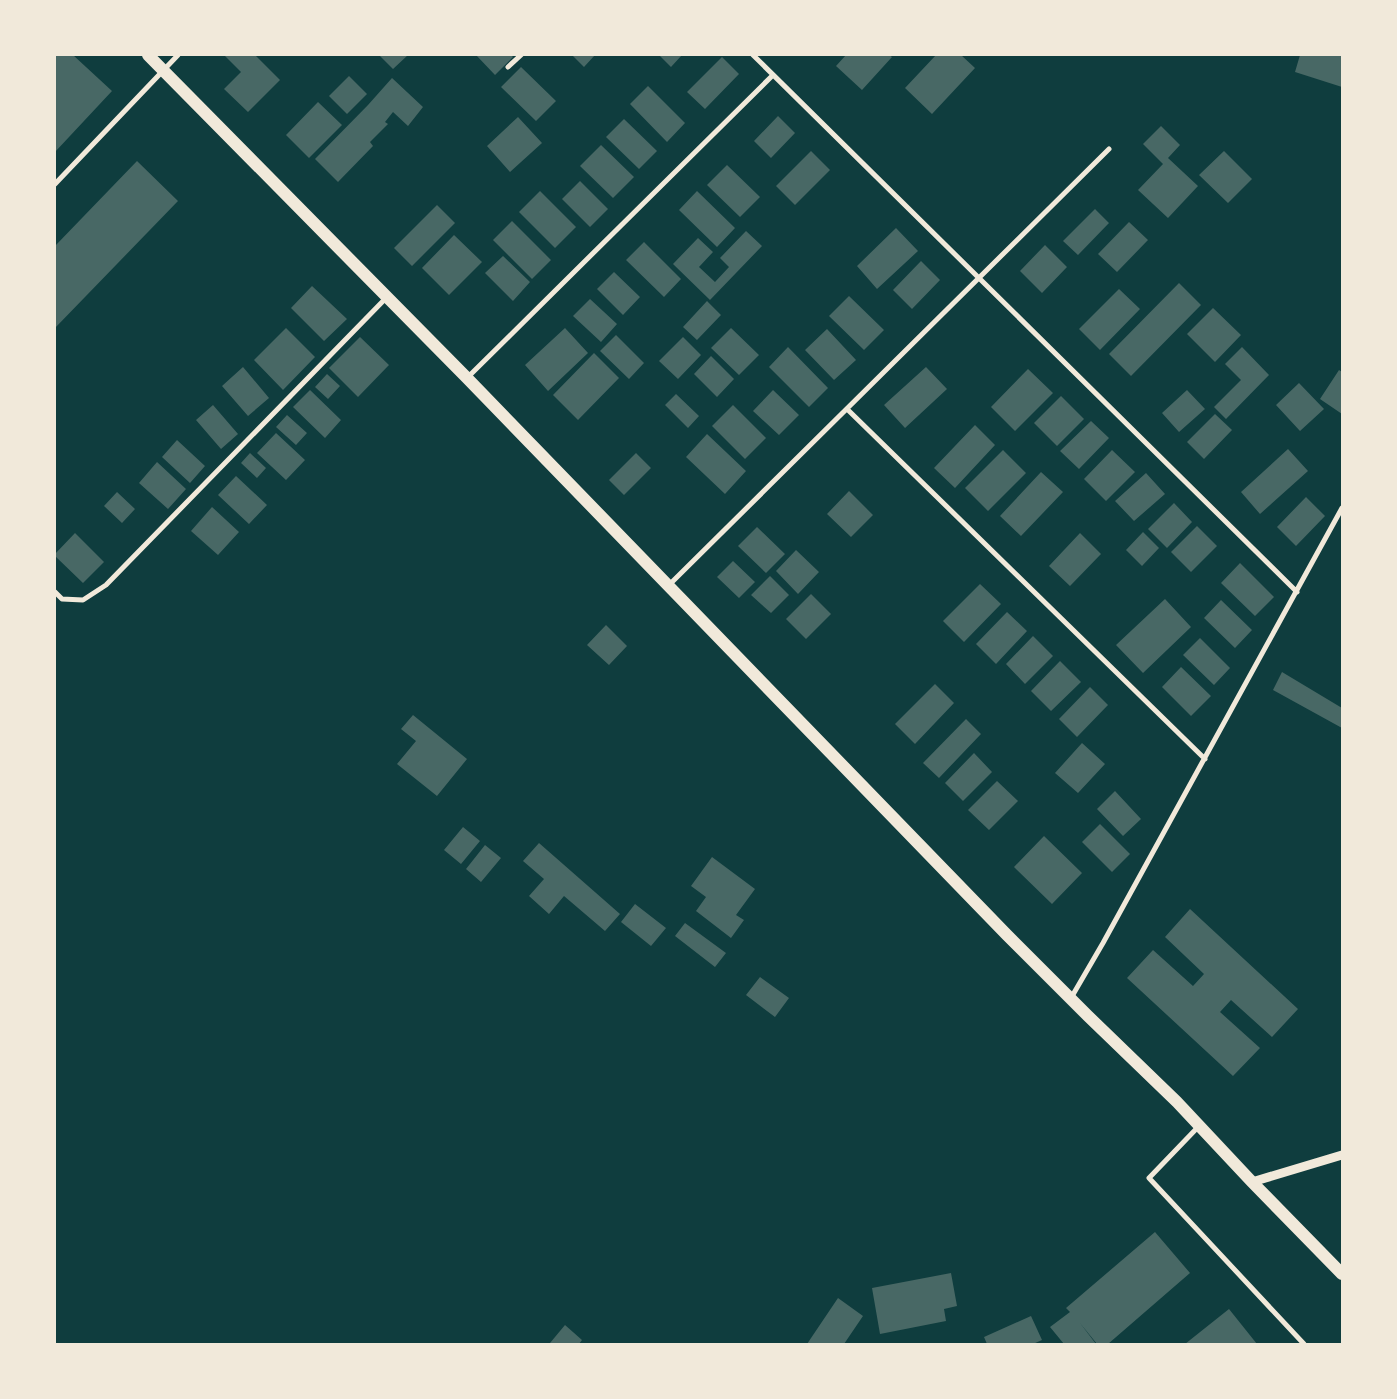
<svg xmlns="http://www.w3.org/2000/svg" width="1397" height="1399" font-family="Overpass,sans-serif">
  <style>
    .building { fill: #486865 }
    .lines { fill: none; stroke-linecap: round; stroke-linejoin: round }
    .minor { stroke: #f1e9da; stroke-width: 5 }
    .tertiary { stroke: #f1e9da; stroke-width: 9 }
    .primary { stroke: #f1e9da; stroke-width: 12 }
  </style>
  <rect width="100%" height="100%" fill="#0f3d3e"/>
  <!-- building -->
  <path class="building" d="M 55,55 L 73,55 L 112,91 L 55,152 Z
    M 224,55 L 255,55 L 280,80 L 248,112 L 224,89 L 241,72 Z
    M 379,55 L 408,55 L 393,69 Z
    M 476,55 L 511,55 L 513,57 L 495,75 Z
    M 572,55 L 595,55 L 584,67 Z
    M 659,55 L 682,55 L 671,67 Z
    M 846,55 L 889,55 L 892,57 L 862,90 L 836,66 Z
    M 936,55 L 961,55 L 975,68 L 932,114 L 905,88 Z
    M 1300,55 L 1342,55 L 1342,87 L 1295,72 Z
    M 722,57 L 739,74 L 705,109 L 687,92 Z
    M 521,67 L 556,101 L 536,121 L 501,87 Z
    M 349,76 L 367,94 L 347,114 L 329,96 Z
    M 392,78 L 423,107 L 408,126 L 393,112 L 385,122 L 388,124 L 370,142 L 373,146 L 338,182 L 315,159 L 368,105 Z
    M 648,86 L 685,123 L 667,142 L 630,104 Z
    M 318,102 L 342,125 L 309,158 L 286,135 Z
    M 778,116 L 795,133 L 771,158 L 754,141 Z
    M 518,117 L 542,143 L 510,172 L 487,146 Z
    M 624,119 L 657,151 L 639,169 L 606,137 Z
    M 1161,126 L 1180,145 L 1168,158 L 1198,186 L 1168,218 L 1138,190 L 1163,164 L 1143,144 Z
    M 601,145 L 634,177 L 613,198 L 580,166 Z
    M 811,151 L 830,170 L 795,205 L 776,186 Z
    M 1224,151 L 1252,179 L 1228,203 L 1199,175 Z
    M 137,161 L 178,201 L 55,328 L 55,246 Z
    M 727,165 L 760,197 L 740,217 L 707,185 Z
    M 580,181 L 608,209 L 590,227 L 562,199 Z
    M 540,191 L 576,227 L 555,248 L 519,212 Z
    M 697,191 L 735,228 L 717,247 L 679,210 Z
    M 437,205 L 455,223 L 412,266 L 394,248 Z
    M 1095,209 L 1109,223 L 1078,255 L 1063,241 Z
    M 512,221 L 551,260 L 532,279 L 493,240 Z
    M 1129,222 L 1148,240 L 1117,272 L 1098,254 Z
    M 896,228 L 918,251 L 877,289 L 857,266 Z
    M 746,231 L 762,246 L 710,300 L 673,264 L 698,238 L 713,252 L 699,267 L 715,282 L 729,267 L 720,258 Z
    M 454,235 L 482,262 L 449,295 L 422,268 Z
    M 644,242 L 681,279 L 664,297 L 626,260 Z
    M 1045,245 L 1067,267 L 1042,293 L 1020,271 Z
    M 503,256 L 530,282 L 513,301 L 485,273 Z
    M 921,261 L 940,280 L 912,309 L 893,290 Z
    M 614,272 L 640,297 L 623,315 L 597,289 Z
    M 1179,283 L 1201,305 L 1131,376 L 1109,354 Z
    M 312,286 L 347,319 L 324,341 L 291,308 Z
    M 1119,289 L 1140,309 L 1100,350 L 1079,329 Z
    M 849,296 L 884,330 L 864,350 L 829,316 Z
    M 590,299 L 617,324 L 601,342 L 573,316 Z
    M 707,301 L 721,315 L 697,340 L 683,327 Z
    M 1213,308 L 1241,335 L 1215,362 L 1187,334 Z
    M 286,328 L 315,357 L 283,390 L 254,360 Z
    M 565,328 L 588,353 L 548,391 L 525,365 Z
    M 731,328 L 759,355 L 739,375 L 711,348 Z
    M 827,329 L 856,360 L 834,380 L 805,350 Z
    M 616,335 L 644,363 L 629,379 L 600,351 Z
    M 360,337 L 389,365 L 358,397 L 329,368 Z
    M 683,337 L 701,355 L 678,379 L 659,361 Z
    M 788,347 L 828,388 L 809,407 L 769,367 Z
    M 1242,347 L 1269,375 L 1226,419 L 1214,407 L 1241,380 L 1225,364 Z
    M 594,353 L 619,378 L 578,420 L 553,395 Z
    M 711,356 L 734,379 L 717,397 L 694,374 Z
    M 243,367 L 269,398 L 248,416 L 222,386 Z
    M 926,367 L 947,389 L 905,428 L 884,405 Z
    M 1028,369 L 1053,393 L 1015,431 L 991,407 Z
    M 1339,370 L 1342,372 L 1342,414 L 1320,399 Z
    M 327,374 L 340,386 L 328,399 L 315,387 Z
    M 1299,383 L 1324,409 L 1300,431 L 1276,405 Z
    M 310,390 L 341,420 L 325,438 L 293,407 Z
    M 773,390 L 799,415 L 779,435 L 753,411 Z
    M 1187,390 L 1205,409 L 1179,432 L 1162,413 Z
    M 676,394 L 699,416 L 688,428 L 665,405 Z
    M 1061,396 L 1084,419 L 1057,446 L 1034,423 Z
    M 213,405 L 238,434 L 221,449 L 196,420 Z
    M 733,405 L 766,438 L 745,459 L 712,426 Z
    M 1215,414 L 1232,430 L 1204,459 L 1187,442 Z
    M 287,415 L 307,433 L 296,445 L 276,427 Z
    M 1091,421 L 1109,438 L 1079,469 L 1060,451 Z
    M 975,425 L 995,445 L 955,488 L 934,468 Z
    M 276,433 L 305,460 L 286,480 L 257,453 Z
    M 707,434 L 746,471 L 725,494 L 686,457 Z
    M 177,440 L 205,466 L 190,483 L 162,457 Z
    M 1288,449 L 1308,471 L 1260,514 L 1241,492 Z
    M 1003,450 L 1026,473 L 988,511 L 965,488 Z
    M 1112,450 L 1135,472 L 1106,501 L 1084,479 Z
    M 250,453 L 266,468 L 257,478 L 241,463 Z
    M 636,453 L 651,468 L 624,495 L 609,480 Z
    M 157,462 L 186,489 L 168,509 L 139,483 Z
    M 1041,472 L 1063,492 L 1021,536 L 1000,516 Z
    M 1146,473 L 1165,494 L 1134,521 L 1115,501 Z
    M 236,476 L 267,505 L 249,524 L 218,495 Z
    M 849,491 L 873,515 L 851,537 L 827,514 Z
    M 117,492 L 135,509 L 122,523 L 104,506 Z
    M 1306,497 L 1325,516 L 1296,546 L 1277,527 Z
    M 1174,503 L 1192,522 L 1167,548 L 1148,529 Z
    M 212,507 L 239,532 L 218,555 L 191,531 Z
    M 1197,526 L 1217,546 L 1191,572 L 1171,552 Z
    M 757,527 L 785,554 L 766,573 L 738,546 Z
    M 1143,532 L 1159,548 L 1142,566 L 1126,550 Z
    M 75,533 L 104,562 L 83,583 L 55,556 L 55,554 Z
    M 1080,533 L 1101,554 L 1070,586 L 1049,566 Z
    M 796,550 L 819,572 L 798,594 L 776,571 Z
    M 733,561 L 755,582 L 739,598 L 717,577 Z
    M 1240,563 L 1274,597 L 1255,616 L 1221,583 Z
    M 770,576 L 789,595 L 771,613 L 751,595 Z
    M 980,584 L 1001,604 L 964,642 L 943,621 Z
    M 811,594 L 831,614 L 806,639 L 786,619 Z
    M 1165,599 L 1191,627 L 1143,673 L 1116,645 Z
    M 1221,600 L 1252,630 L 1235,648 L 1204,618 Z
    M 1007,612 L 1027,631 L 996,664 L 976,644 Z
    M 606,625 L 627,646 L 609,665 L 587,645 Z
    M 1033,636 L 1053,656 L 1025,684 L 1006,664 Z
    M 1200,638 L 1230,668 L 1214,685 L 1183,655 Z
    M 1060,661 L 1081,682 L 1051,711 L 1031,691 Z
    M 1181,667 L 1211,696 L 1191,716 L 1162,687 Z
    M 1282,672 L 1342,708 L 1342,728 L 1273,690 Z
    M 935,684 L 954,703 L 915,744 L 895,724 Z
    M 1090,687 L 1108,705 L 1077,737 L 1059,719 Z
    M 413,715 L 467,759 L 437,796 L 397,764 L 416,741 L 401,729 Z
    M 966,719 L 981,734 L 939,778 L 923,763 Z
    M 1082,743 L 1105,764 L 1078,793 L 1055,773 Z
    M 974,753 L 992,772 L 963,801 L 945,783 Z
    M 997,781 L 1018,801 L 989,830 L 968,810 Z
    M 1115,791 L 1141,819 L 1123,836 L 1097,809 Z
    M 1100,824 L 1130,854 L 1112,872 L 1082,842 Z
    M 463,827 L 480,841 L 461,864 L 444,850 Z
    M 1044,836 L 1082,873 L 1052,904 L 1014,867 Z
    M 539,843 L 620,914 L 605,931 L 564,896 L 549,914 L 529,896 L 544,879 L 523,861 Z
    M 485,845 L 501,858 L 481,882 L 466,869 Z
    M 712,857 L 755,889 L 736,915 L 744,920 L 731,938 L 696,911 L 706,897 L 691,886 Z
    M 635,904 L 666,928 L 651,946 L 621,922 Z
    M 1190,909 L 1298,1009 L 1272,1037 L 1231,1000 L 1220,1012 L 1260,1048 L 1233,1076 L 1127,978 L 1153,950 L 1193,986 L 1204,974 L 1165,937 Z
    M 685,923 L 726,953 L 715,967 L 675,936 Z
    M 760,977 L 789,998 L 775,1017 L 746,995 Z
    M 1155,1232 L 1190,1273 L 1108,1344 L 1097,1344 L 1080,1323 L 1096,1344 L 1064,1344 L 1050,1327 L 1070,1312 L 1066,1308 Z
    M 951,1273 L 957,1306 L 944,1309 L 946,1321 L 880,1334 L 872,1288 Z
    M 838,1298 L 863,1316 L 844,1344 L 807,1344 Z
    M 1229,1309 L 1257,1344 L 1185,1344 Z
    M 1031,1316 L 1042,1340 L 1033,1344 L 987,1344 L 984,1337 Z
    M 565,1325 L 582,1340 L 579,1344 L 552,1344 L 550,1343 Z"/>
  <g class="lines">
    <!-- minor -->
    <path class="minor" d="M 753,55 L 1297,592
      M 508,67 L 521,55
      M 55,184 L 178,55
      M 468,377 L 773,75
      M 847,409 L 1205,759
      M 669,585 L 1109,149
      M 55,592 L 62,599 L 83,600 L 106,585 L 387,297
      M 1071,998 L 1103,943 L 1342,508
      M 1199,1126 L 1149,1178 L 1304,1344"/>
    <!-- tertiary -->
    <path class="tertiary" d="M 1252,1182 L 1342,1155"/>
    <!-- primary -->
    <path class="primary" d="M 148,55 L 467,378 L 1007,935 L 1088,1016 L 1177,1102 L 1252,1182 L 1342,1274"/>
  </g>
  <!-- border -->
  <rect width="1397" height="1399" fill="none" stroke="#f1e9da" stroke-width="112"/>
</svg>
